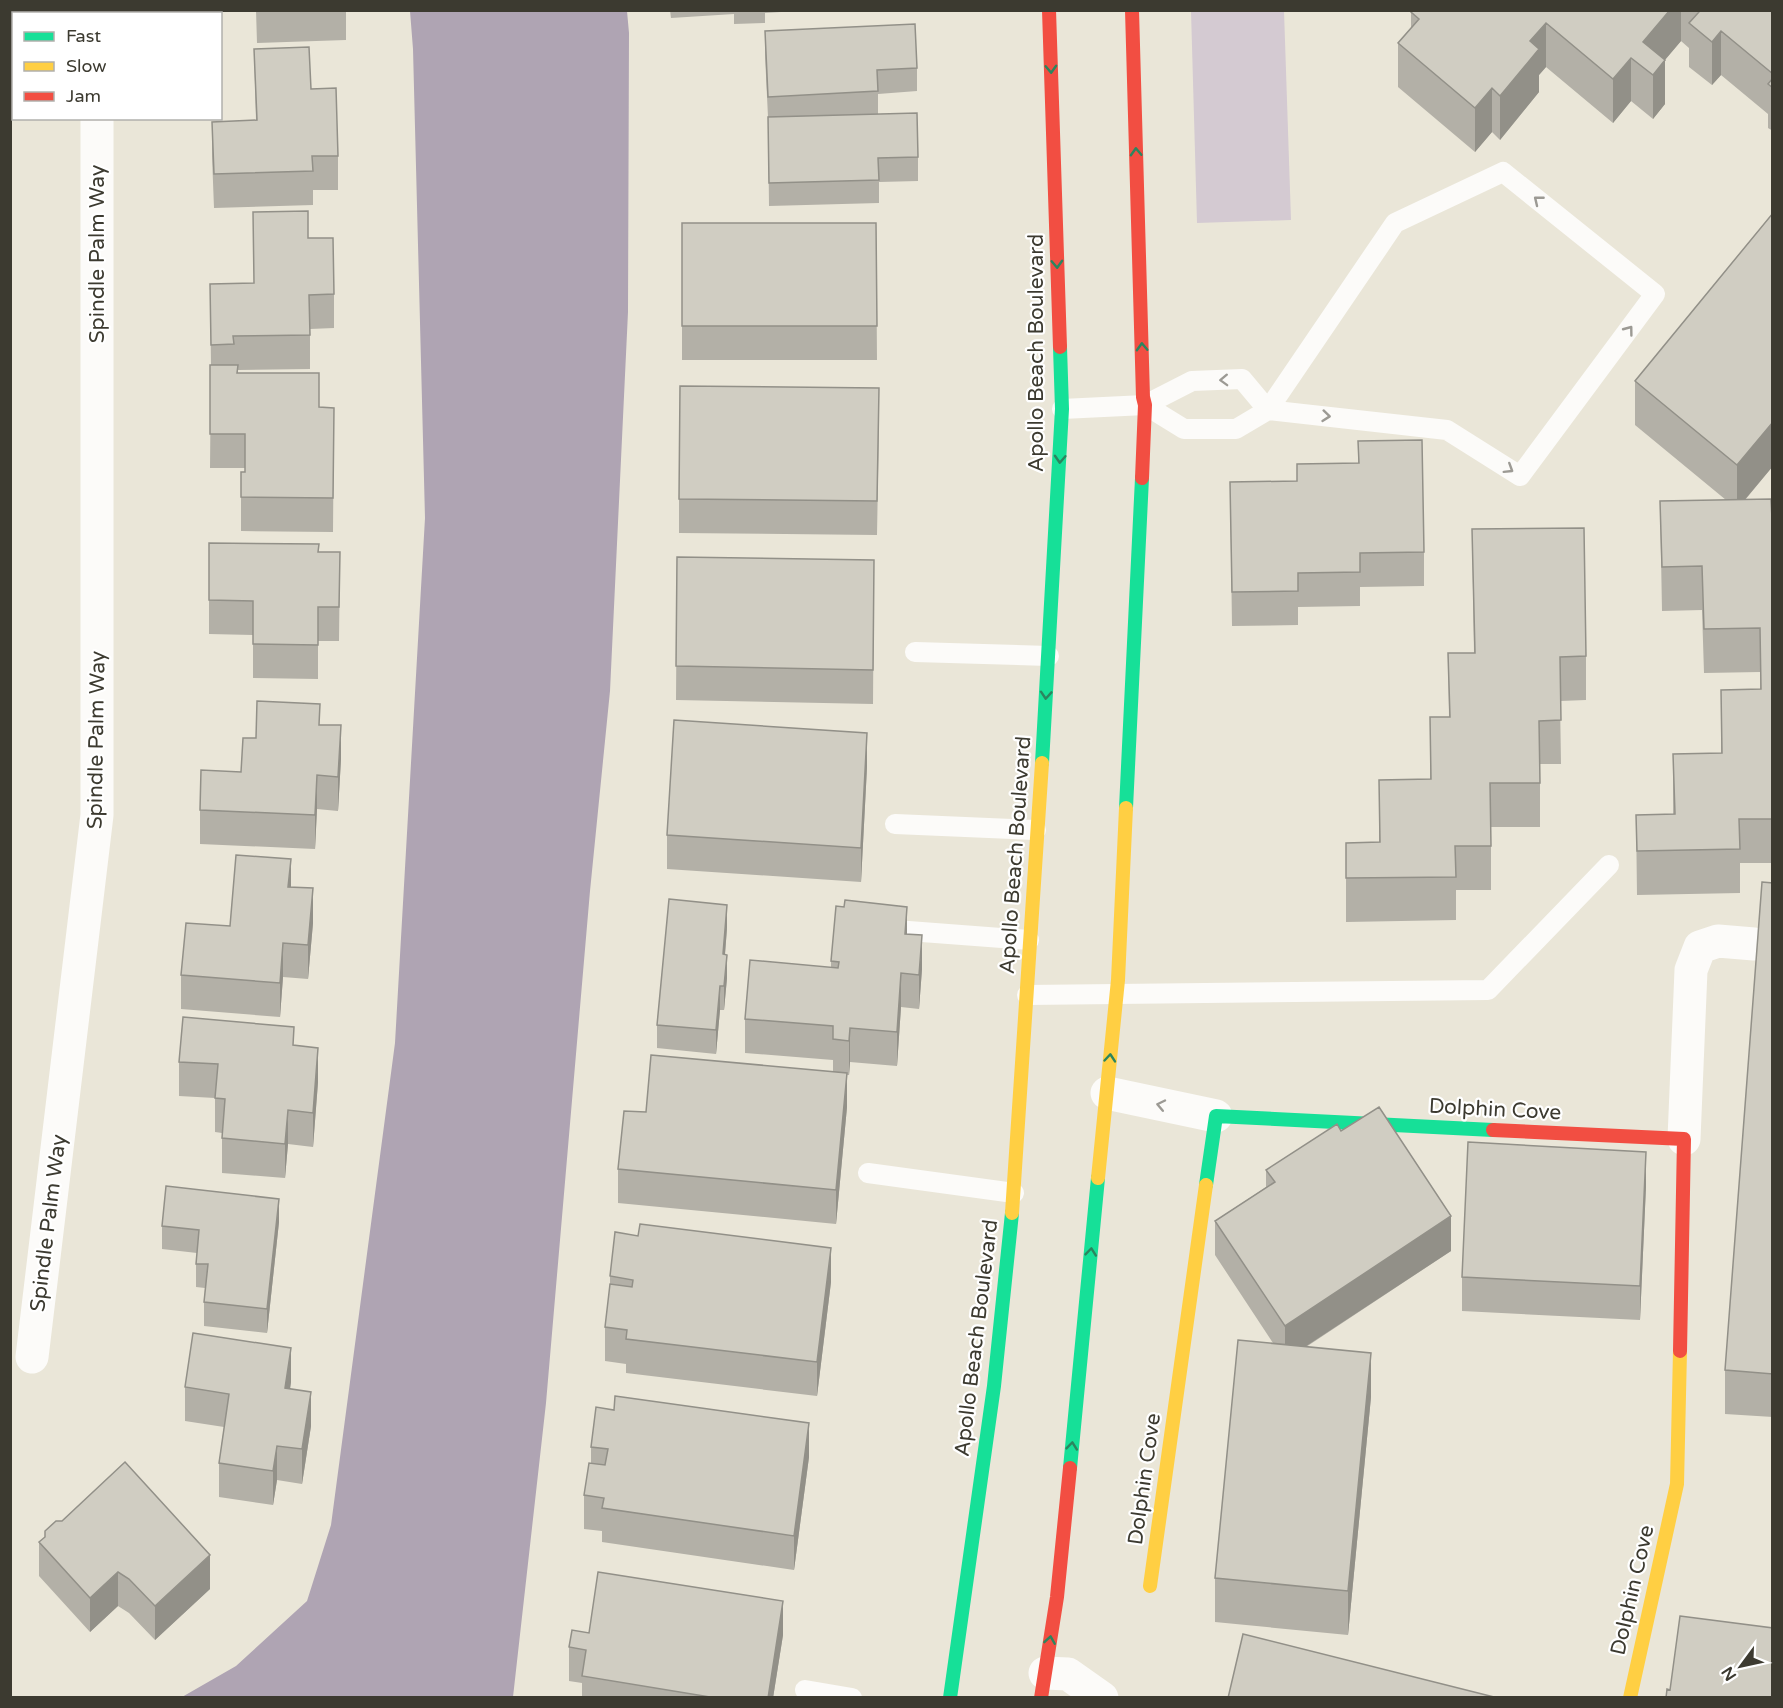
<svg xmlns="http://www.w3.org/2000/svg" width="1783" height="1708" font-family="'Varela Round',sans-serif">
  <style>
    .green { fill: #d4cad2 }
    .water { fill: #afa4b3 }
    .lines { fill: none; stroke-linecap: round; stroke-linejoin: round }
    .lane { stroke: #fcfbf9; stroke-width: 20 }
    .street { stroke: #fcfbf9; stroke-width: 33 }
    .fast { stroke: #16e098; stroke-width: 14 }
    .slow { stroke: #ffcf43; stroke-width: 14 }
    .jam { stroke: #f24e42; stroke-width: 14 }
    .wall { fill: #b3b0a7 }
    .shaded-wall { fill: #929088 }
    .building { fill: #d0cdc2; stroke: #929088; stroke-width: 1.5 }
    .oneway { stroke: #2b855f }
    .oneway2 { stroke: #9c9a94 }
    .labels { text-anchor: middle; stroke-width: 4.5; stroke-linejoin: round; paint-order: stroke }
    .street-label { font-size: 21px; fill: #3c3a30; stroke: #fff }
  </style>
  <rect width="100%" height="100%" fill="#eae6d8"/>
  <!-- green -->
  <path class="green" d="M 1191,11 L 1284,11 L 1291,220 L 1197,223 Z"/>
  <!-- water -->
  <path class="water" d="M 410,11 L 627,11 L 629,33 L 628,312 L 610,691 L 590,891 L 546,1403 L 513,1697 L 182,1697 L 236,1666 L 307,1601 L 331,1525 L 395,1043 L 425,518 L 413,49 Z"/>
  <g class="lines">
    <!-- lane -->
    <path class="lane" d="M 1062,409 L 1145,405 L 1192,381 L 1242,379 L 1268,410 L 1447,430 L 1520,476 L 1655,294 L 1503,172 L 1395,223 L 1268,410 L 1236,429 L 1184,429 L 1145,405
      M 915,652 L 1049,656
      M 895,824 L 1036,830
      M 882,929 L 1029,940
      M 1027,995 L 1488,990 L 1609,865
      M 868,1173 L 1014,1193
      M 805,1690 L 852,1698"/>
    <!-- street -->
    <path class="street" d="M 91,10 L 91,14
      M 1107,1093 L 1216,1116
      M 1684,1139 L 1691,970 L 1700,947 L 1718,941 L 1754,944
      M 32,1357 L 97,815 L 97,118
      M 1045,1673 L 1068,1674 L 1102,1698"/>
    <!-- fast -->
    <path class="fast" d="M 1042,763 L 1062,409 L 1060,347
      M 1126,808 L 1142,478
      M 1206,1185 L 1216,1116 L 1493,1130
      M 1070,1468 L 1098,1178
      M 950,1698 L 994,1386 L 1012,1213"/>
    <!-- slow -->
    <path class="slow" d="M 1098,1178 L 1118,980 L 1126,808
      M 1012,1213 L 1042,763
      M 1150,1586 L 1206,1185
      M 1630,1698 L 1677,1484 L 1680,1351"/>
    <!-- jam -->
    <path class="jam" d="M 1049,10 L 1060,347
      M 1132,10 L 1143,397 L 1145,405 L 1142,478
      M 1493,1130 L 1684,1139 L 1680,1351
      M 1041,1698 L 1057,1597 L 1070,1468"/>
  </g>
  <!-- wall -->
  <path class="wall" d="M 256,10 L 346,10 L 346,40 L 257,43 Z
    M 670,10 L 813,10 L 765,13 L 765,23 L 734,24 L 734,14 L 671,18 Z
    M 1412,10 L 1773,10 L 1773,131 L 1768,128 L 1768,114 L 1721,75 L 1712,85 L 1689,67 L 1689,48 L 1681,41 L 1665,60 L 1665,104 L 1653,119 L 1631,101 L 1613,123 L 1546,67 L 1539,75 L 1539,92 L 1500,140 L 1492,132 L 1475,152 L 1398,87 L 1398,43 L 1411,28 L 1411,12 Z
    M 765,31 L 917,68 L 917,91 L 878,94 L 878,114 L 918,157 L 918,181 L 879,182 L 879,203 L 769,206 L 768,117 L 765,55 Z
    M 254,49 L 311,89 L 338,156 L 338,190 L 313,190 L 313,205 L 214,208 L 212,156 L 212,122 L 256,120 Z
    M 1773,213 L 1773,466 L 1745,500 L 1773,538 L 1773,863 L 1740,863 L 1740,893 L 1637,895 L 1636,815 L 1673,814 L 1673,754 L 1721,753 L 1721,690 L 1760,689 L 1760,672 L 1704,673 L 1702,610 L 1662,611 L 1660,501 L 1726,500 L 1635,425 L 1635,381 Z
    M 682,223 L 876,223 L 877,360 L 682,360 Z
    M 308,238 L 334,294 L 334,328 L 310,329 L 310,369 L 238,370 L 238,373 L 319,407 L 334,408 L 333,532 L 241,531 L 241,472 L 245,472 L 245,468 L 210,468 L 211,365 L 210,284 L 254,283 Z
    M 879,422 L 877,535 L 679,533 L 679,499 Z
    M 1358,441 L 1424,552 L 1424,586 L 1360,587 L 1360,606 L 1298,607 L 1298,625 L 1232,626 L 1230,482 L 1297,481 L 1358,463 Z
    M 1472,529 L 1586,656 L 1586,700 L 1560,701 L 1561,764 L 1540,764 L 1540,827 L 1491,827 L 1491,890 L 1456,890 L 1456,920 L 1346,922 L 1346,843 L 1379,842 L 1379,780 L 1430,779 L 1430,717 L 1449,717 L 1448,653 L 1474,653 Z
    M 209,543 L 319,552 L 340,552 L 339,641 L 318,641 L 318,679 L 253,678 L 253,635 L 209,634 Z
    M 677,557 L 874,560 L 873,704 L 676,700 Z
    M 320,725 L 341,759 L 338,811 L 317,809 L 315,849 L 200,844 L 200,810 L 241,772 L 256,738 Z
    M 867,767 L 861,882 L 667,869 L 667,835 Z
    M 1773,883 L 1773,1417 L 1725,1414 L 1725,1370 Z
    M 291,887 L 313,923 L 308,979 L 283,977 L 280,1017 L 181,1009 L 181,975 L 230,926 Z
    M 727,928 L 725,955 L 727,978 L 724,1010 L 720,1010 L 716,1054 L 657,1048 L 657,1025 Z
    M 907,934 L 922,969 L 919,1009 L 901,1007 L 897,1066 L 850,1062 L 849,1075 L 847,1075 L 847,1107 L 836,1224 L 618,1203 L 618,1169 L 646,1112 L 833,1071 L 833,1060 L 745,1053 L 745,1019 L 831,967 L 831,961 Z
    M 294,1046 L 318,1082 L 313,1147 L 288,1144 L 285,1178 L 222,1173 L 222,1133 L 215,1132 L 215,1098 L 179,1096 L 179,1062 Z
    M 1341,1131 L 1451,1251 L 1306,1347 L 1371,1397 L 1348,1635 L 1215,1622 L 1215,1578 L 1273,1343 L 1215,1255 L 1215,1221 L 1266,1187 L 1266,1170 Z
    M 1646,1186 L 1640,1320 L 1462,1311 L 1462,1277 Z
    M 279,1222 L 267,1333 L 204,1326 L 204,1302 L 205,1288 L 196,1287 L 196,1264 L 197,1253 L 162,1249 L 162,1226 Z
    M 638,1236 L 831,1282 L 817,1396 L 626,1373 L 626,1364 L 605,1361 L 605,1327 L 610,1288 L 610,1276 Z
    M 291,1382 L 290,1389 L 311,1426 L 302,1484 L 277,1480 L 273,1505 L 219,1497 L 219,1463 L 224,1427 L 185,1421 L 185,1387 Z
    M 591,1447 L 809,1457 L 794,1570 L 602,1542 L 602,1531 L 584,1529 L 584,1495 L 591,1463 Z
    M 39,1542 L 210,1589 L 155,1640 L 129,1613 L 118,1606 L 90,1632 L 39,1576 Z
    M 589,1633 L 783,1635 L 773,1698 L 582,1698 L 582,1683 L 569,1681 L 569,1647 Z"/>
  <!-- shaded-wall -->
  <path class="shaded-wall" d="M 1670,10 L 1681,10 L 1681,41 L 1664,61 L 1665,60 L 1665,104 L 1653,119 L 1653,75 L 1643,42 Z
    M 1546,23 L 1546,67 L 1539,75 L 1539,92 L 1500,140 L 1500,96 L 1530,41 Z
    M 1721,31 L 1721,75 L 1712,85 L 1712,42 Z
    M 1631,58 L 1631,101 L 1613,123 L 1613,79 Z
    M 1492,88 L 1492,132 L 1475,152 L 1475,108 Z
    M 1773,422 L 1773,466 L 1737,509 L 1737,465 Z
    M 341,725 L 341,759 L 338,811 L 338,777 Z
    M 867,733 L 867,767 L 861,882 L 861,848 Z
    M 317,775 L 317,809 L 315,849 L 315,815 Z
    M 291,859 L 291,893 L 288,887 Z
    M 313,888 L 313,923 L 308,979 L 308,945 Z
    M 727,905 L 727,928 L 723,978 L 723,954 Z
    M 907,907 L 907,941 L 905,934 Z
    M 922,935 L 922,969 L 919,1009 L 919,975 Z
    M 283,943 L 283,977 L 280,1017 L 280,983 Z
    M 727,955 L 727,978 L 724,1010 L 724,986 Z
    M 901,973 L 901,1007 L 897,1066 L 897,1032 Z
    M 720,986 L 720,1010 L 716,1054 L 716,1030 Z
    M 850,1028 L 850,1062 L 849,1075 L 849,1041 Z
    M 318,1048 L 318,1082 L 313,1147 L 313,1113 Z
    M 847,1073 L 847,1107 L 836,1224 L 836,1190 Z
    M 288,1110 L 288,1144 L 285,1178 L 285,1144 Z
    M 1646,1152 L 1646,1186 L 1640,1320 L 1640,1286 Z
    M 279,1199 L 279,1222 L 267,1333 L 267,1309 Z
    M 1451,1216 L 1451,1251 L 1285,1360 L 1285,1326 Z
    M 831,1248 L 831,1282 L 817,1396 L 817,1362 Z
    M 291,1348 L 291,1382 L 285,1422 L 285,1388 Z
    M 1371,1353 L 1371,1397 L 1348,1635 L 1348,1591 Z
    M 311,1392 L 311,1426 L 302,1484 L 302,1449 Z
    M 809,1423 L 809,1457 L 794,1570 L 794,1536 Z
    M 277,1446 L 277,1480 L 273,1505 L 273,1471 Z
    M 210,1555 L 210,1589 L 155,1640 L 155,1606 Z
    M 118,1572 L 118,1606 L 90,1632 L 90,1598 Z
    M 783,1601 L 783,1635 L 773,1698 L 768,1698 Z"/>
  <!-- building -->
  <path class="building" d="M 1412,10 L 1670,10 L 1643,42 L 1665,60 L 1653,75 L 1631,58 L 1613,79 L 1546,23 L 1530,41 L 1539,49 L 1500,96 L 1492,88 L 1475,108 L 1398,43 L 1419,19 L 1411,12 Z
    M 1696,10 L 1773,10 L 1773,74 L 1721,31 L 1712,42 L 1689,23 L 1699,12 Z
    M 915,24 L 917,68 L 877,70 L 878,91 L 768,97 L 765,31 Z
    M 309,47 L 311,89 L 336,88 L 338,156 L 312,156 L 313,171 L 214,174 L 212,122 L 257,120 L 254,49 Z
    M 1773,78 L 1773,88 L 1768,84 Z
    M 917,113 L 918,157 L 878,158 L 879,180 L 769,183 L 768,117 Z
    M 308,211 L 308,238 L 333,238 L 334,294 L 309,295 L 310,335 L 233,336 L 234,344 L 211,345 L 210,284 L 254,283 L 253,212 Z
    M 1773,213 L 1773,422 L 1737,465 L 1635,381 Z
    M 682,223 L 876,223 L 877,326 L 682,326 Z
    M 210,365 L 238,365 L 237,373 L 319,373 L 319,407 L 334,408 L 333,498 L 241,497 L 241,472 L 245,472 L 245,434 L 210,434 Z
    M 680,386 L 879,388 L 877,501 L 679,499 Z
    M 1422,440 L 1424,552 L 1360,553 L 1360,572 L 1298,573 L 1298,591 L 1232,592 L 1230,482 L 1297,481 L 1297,464 L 1359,463 L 1358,441 Z
    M 1771,499 L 1773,538 L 1773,819 L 1739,819 L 1740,849 L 1637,851 L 1636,815 L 1675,814 L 1673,754 L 1722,753 L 1721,690 L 1761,689 L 1760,628 L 1704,629 L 1702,566 L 1662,567 L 1660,501 Z
    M 1584,528 L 1586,656 L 1560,657 L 1561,720 L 1539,721 L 1540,783 L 1490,783 L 1491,846 L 1455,846 L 1456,877 L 1346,878 L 1346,843 L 1380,842 L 1379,780 L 1431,779 L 1430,717 L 1450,717 L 1448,653 L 1475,653 L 1472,529 Z
    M 209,543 L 319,544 L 318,552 L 340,552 L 339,607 L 318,607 L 318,645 L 253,644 L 253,601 L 209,600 Z
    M 677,557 L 874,560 L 873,670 L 676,666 Z
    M 257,701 L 320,704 L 319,725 L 341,725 L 338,777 L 317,775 L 315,815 L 200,810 L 201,770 L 241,772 L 243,738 L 256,738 Z
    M 674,720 L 867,733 L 861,848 L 667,835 Z
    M 236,855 L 291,859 L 288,887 L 313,888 L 308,945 L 283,943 L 280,983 L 181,975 L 186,923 L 230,926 Z
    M 1762,882 L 1773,883 L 1773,1374 L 1725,1370 Z
    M 669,899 L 727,905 L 723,954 L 727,955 L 724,986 L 720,986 L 716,1030 L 657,1025 Z
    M 845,900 L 907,907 L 905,934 L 922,935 L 919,975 L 901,973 L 897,1032 L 850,1028 L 849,1041 L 833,1039 L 833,1026 L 745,1019 L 750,960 L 838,968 L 839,962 L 831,961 L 836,906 L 844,907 Z
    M 183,1017 L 294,1027 L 293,1045 L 318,1048 L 313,1113 L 288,1110 L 285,1144 L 222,1138 L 225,1099 L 215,1098 L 218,1064 L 179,1062 Z
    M 651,1055 L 847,1073 L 836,1190 L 618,1169 L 624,1111 L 646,1112 Z
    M 1379,1107 L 1451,1216 L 1285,1326 L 1215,1221 L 1275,1182 L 1266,1170 L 1337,1124 L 1341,1131 Z
    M 1468,1142 L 1646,1152 L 1640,1286 L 1462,1277 Z
    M 166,1186 L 279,1199 L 267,1309 L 204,1302 L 208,1264 L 196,1264 L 199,1230 L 162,1226 Z
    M 640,1224 L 831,1248 L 817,1362 L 626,1339 L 627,1330 L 605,1327 L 610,1284 L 632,1287 L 633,1280 L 610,1276 L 615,1232 L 638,1236 Z
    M 193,1333 L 291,1348 L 285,1388 L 311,1392 L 302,1449 L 277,1446 L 273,1471 L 219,1463 L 229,1394 L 185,1387 Z
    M 1238,1340 L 1371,1353 L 1348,1591 L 1215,1578 Z
    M 615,1396 L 809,1423 L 794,1536 L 602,1508 L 604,1498 L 584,1495 L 589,1463 L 605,1465 L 608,1449 L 591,1447 L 596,1407 L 614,1410 Z
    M 125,1462 L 210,1555 L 155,1606 L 129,1579 L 118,1572 L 90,1598 L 39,1542 L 45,1537 L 45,1531 L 56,1521 L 62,1521 Z
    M 598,1572 L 783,1601 L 768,1698 L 716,1698 L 582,1676 L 586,1650 L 569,1647 L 572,1630 L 589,1633 Z
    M 1680,1616 L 1773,1628 L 1773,1698 L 1666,1698 L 1667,1689 L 1670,1690 Z
    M 1243,1634 L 1498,1698 L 1228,1698 Z"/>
  <!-- one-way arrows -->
  <defs><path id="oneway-chevron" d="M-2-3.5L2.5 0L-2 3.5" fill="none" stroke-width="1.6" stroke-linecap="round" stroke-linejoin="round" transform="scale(1.5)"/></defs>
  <g class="oneway">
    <use href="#oneway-chevron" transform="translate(1051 69) rotate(88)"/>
    <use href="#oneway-chevron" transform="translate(1136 152) rotate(-92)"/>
    <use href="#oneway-chevron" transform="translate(1057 264) rotate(88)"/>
    <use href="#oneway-chevron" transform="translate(1142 347) rotate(-92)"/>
    <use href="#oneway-chevron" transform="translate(1060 459) rotate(93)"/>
    <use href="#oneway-chevron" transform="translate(1046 695) rotate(94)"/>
    <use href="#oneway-chevron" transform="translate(1110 1058) rotate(-85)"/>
    <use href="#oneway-chevron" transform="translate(1091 1252) rotate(-84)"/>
    <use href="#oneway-chevron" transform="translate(1072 1446) rotate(-84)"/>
    <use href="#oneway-chevron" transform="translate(1050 1640) rotate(-81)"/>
  </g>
  <g class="oneway2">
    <use href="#oneway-chevron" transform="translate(1538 200) rotate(-141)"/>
    <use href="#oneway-chevron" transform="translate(1629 330) rotate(-53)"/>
    <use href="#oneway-chevron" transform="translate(1224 380) rotate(178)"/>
    <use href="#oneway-chevron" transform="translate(1326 416) rotate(6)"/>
    <use href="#oneway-chevron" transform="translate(1509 469) rotate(32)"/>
    <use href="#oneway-chevron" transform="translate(1161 1105) rotate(-168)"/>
  </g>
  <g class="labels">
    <!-- street labels -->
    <g class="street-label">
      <text transform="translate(97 254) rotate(-90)" y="7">Spindle Palm Way</text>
      <text transform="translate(1036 353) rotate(-90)" y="7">Apollo Beach Boulevard</text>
      <text transform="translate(96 740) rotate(-89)" y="7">Spindle Palm Way</text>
      <text transform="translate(1015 855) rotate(-86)" y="7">Apollo Beach Boulevard</text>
      <text transform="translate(1495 1109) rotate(3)" y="7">Dolphin Cove</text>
      <text transform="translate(48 1223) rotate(-83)" y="7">Spindle Palm Way</text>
      <text transform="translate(976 1338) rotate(-83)" y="7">Apollo Beach Boulevard</text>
      <text transform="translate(1144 1479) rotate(-82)" y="7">Dolphin Cove</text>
      <text transform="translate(1632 1590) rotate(-77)" y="7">Dolphin Cove</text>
    </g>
  </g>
  <!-- border -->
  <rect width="1783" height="1708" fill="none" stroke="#3c3a30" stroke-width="24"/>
  <!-- legend -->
  <rect x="12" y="12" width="210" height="108" fill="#ffffff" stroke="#b1b0ac" stroke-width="1.5"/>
  <rect x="24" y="32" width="30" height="9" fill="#16e098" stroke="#b1b0ac" stroke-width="1.5"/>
  <text x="66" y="42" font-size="18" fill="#3c3a30">Fast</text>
  <rect x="24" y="62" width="30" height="9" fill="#ffcf43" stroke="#b1b0ac" stroke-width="1.5"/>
  <text x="66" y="72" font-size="18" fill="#3c3a30">Slow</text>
  <rect x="24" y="92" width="30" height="9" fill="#f24e42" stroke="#b1b0ac" stroke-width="1.5"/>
  <text x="66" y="102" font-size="18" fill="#3c3a30">Jam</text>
  <!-- north arrow -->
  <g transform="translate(1741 1666) rotate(237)" stroke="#ffffff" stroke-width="4.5" paint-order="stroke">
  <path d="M0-4.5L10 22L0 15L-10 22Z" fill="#3c3a30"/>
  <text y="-9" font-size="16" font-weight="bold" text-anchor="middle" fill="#3c3a30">N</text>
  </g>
</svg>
